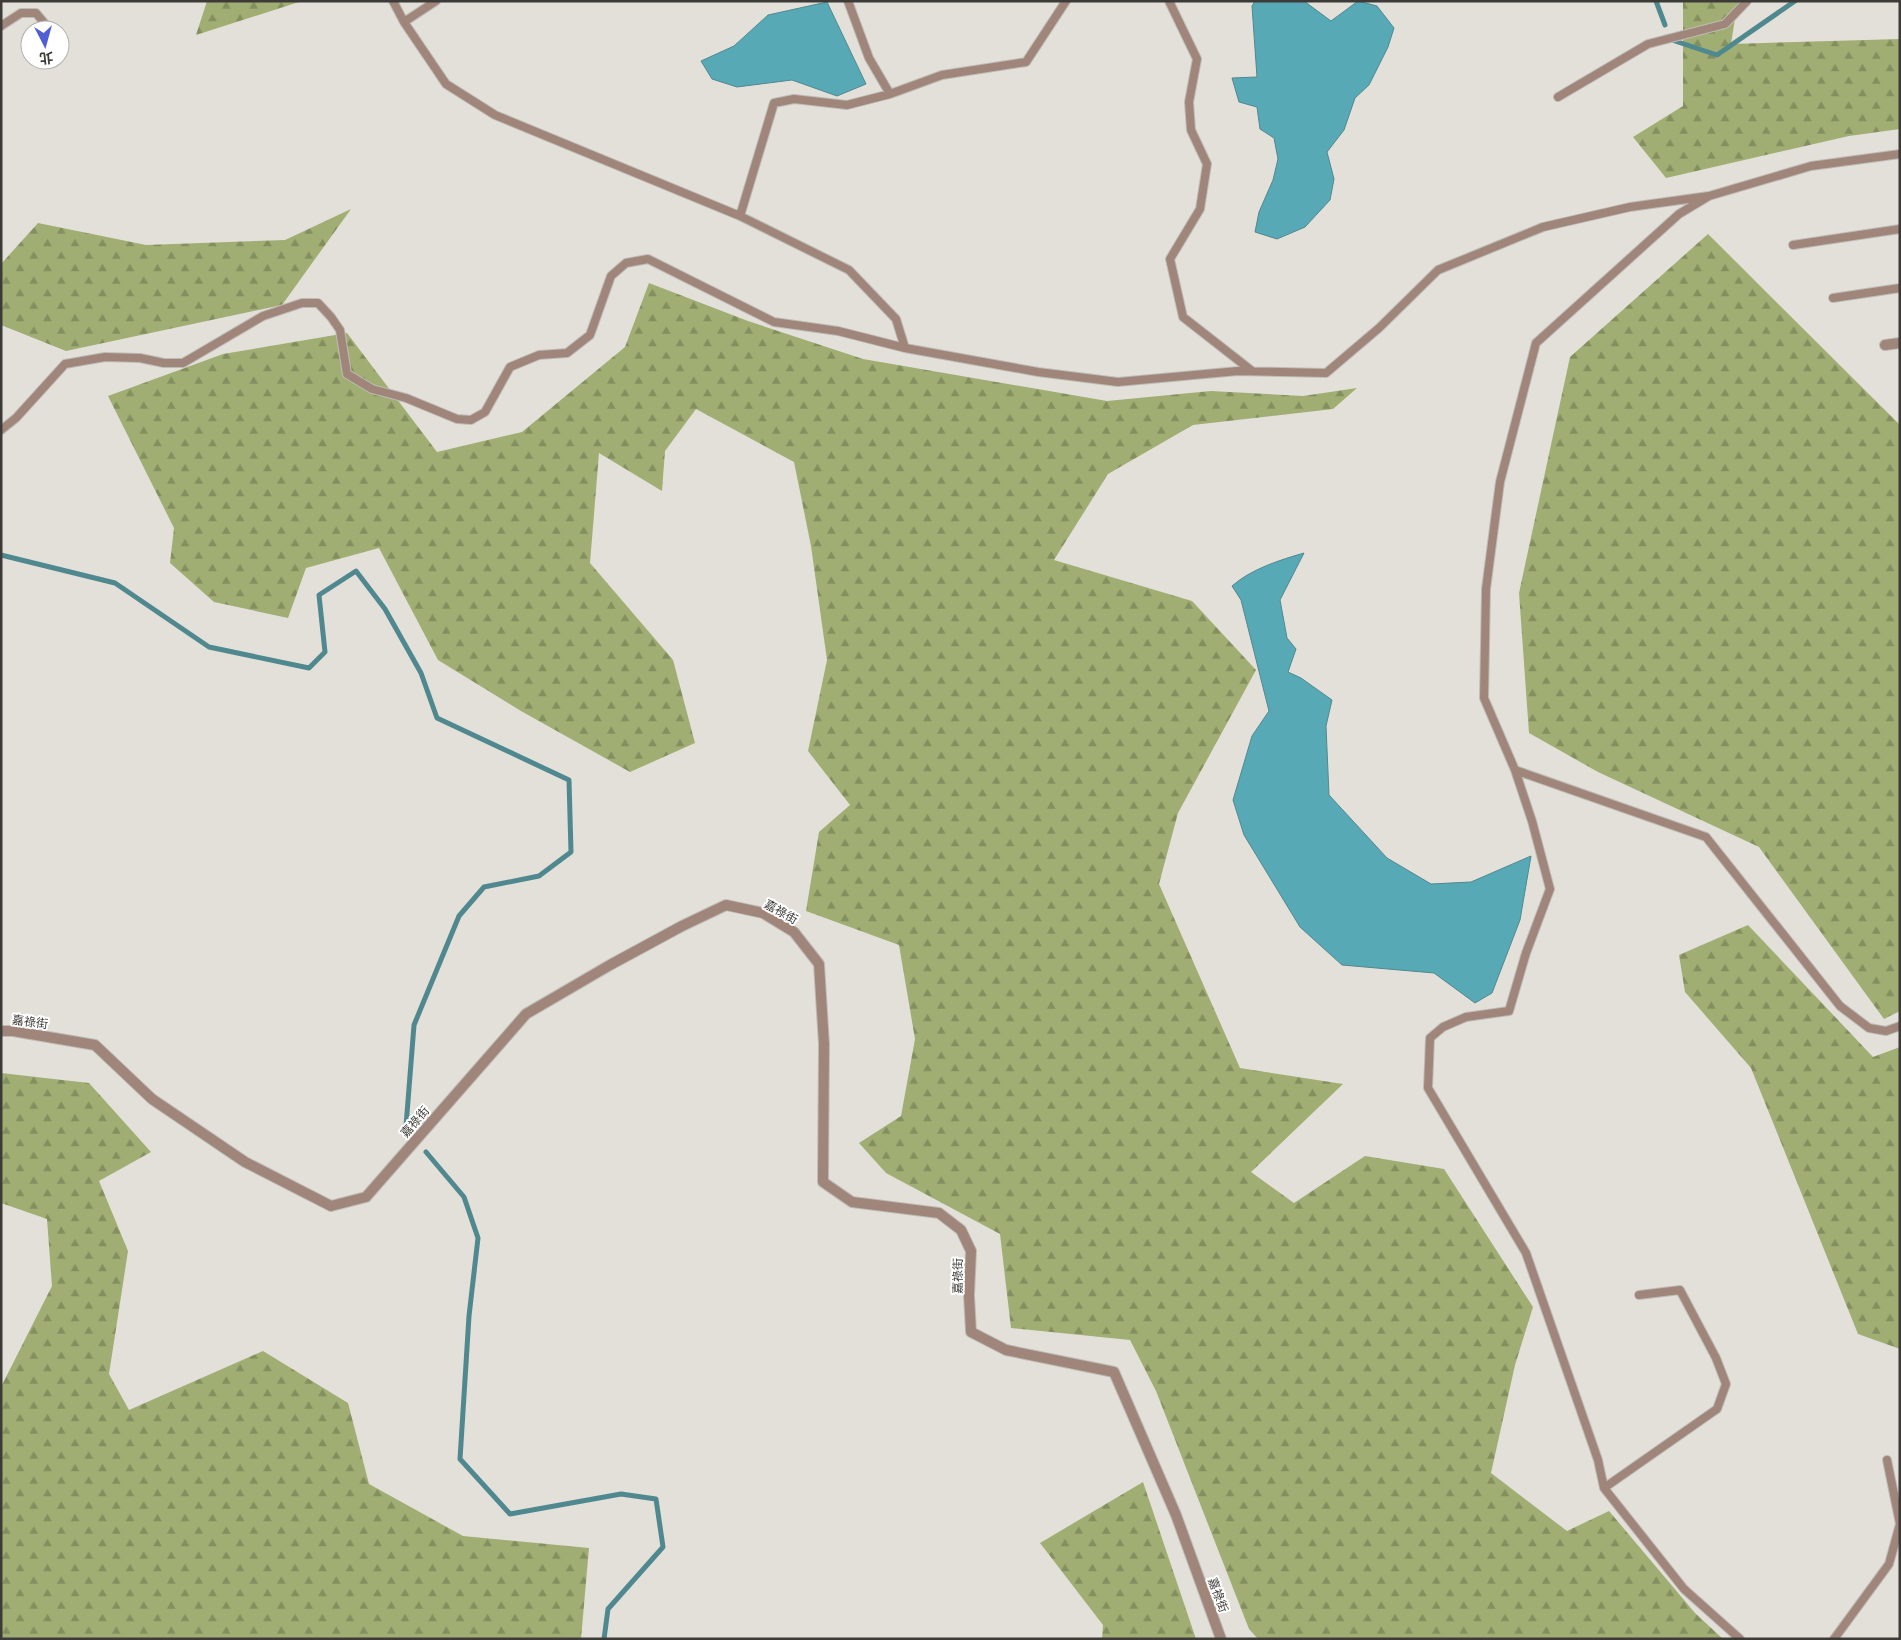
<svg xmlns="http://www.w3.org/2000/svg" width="1901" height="1640" font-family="Manrope,'Noto Sans TC',sans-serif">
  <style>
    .forest { fill: url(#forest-firs) }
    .water { fill: #58a9b6; stroke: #508890 }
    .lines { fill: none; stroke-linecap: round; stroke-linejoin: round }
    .stream { stroke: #508890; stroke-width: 5 }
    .service-casing { stroke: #bebcb6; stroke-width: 10 }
    .minor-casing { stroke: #bebcb6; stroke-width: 12 }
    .tertiary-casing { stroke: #bebcb6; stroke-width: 12 }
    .service { stroke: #a0857b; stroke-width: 8 }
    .minor { stroke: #a0857b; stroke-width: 10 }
    .tertiary { stroke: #a0857b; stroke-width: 10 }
    .labels { text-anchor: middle; stroke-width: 4; stroke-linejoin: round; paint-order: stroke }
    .street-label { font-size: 12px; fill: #3c3b38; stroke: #fff }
  </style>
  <defs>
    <pattern id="forest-firs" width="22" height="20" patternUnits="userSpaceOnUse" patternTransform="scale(1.25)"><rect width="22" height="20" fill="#a0ae73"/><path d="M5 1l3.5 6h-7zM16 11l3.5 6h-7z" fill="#848f5f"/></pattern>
  </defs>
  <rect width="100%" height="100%" fill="#e3e0d9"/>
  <!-- forest -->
  <path class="forest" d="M 207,1 L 302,1 L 196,35 Z
    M 1683,1 L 1743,1 L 1737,6 L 1731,44 L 1900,39 L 1900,129 L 1849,136 L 1666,178 L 1633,137 L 1683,106 Z
    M 351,209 L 282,305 L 66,351 L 1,325 L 1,264 L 38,223 L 146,245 L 285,240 Z
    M 1708,234 L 1900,425 L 1900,1011 L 1884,1019 L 1759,847 L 1598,772 L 1529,733 L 1519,593 L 1570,357 Z
    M 649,283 L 748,321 L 863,359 L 1107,401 L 1211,391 L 1303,396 L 1357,388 L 1333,409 L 1193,425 L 1108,474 L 1054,560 L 1192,601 L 1256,670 L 1178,813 L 1159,884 L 1240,1068 L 1343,1084 L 1251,1172 L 1294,1203 L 1365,1156 L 1444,1169 L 1533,1307 L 1515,1365 L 1491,1473 L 1567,1531 L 1609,1511 L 1695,1613 L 1723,1639 L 1258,1639 L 1249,1629 L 1156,1391 L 1130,1340 L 1011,1328 L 1000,1234 L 886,1173 L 859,1143 L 901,1116 L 915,1039 L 899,945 L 806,911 L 819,832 L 850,805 L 808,751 L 827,660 L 811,546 L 794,462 L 696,409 L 665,451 L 662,491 L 599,453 L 590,563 L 673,660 L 695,743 L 630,772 L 521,711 L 438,660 L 379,548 L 306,568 L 288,618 L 214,602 L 170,563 L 174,528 L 108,396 L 223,354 L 347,333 L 437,452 L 522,432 L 625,347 Z
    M 1748,925 L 1873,1057 L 1900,1047 L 1900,1349 L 1858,1334 L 1751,1068 L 1685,992 L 1679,955 Z
    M 1,1073 L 89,1083 L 151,1152 L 99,1181 L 128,1251 L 109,1374 L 129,1410 L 263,1351 L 348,1403 L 369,1484 L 463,1536 L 589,1548 L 581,1639 L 1,1639 L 1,1387 L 52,1286 L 47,1219 L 1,1203 Z
    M 1143,1482 L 1196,1639 L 1102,1639 L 1103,1625 L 1040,1543 Z"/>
  <!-- water -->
  <path class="water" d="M 1255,1 L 1304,1 L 1331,21 L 1358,1 L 1377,6 L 1394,28 L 1388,47 L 1369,85 L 1355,98 L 1344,130 L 1327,152 L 1334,179 L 1330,200 L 1305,227 L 1277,239 L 1255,232 L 1259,212 L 1273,180 L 1278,159 L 1274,138 L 1260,129 L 1257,107 L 1239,102 L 1232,78 L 1257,77 L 1252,6 Z
    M 827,2 L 866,84 L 837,96 L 792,80 L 737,87 L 712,79 L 701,61 L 734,46 L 768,15 Z
    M 1304,553 L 1280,600 L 1287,638 L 1296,649 L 1288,672 L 1301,678 L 1332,700 L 1326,726 L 1329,795 L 1387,858 L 1431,884 L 1471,882 L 1531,856 L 1520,920 L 1492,993 L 1475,1003 L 1434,973 L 1342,965 L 1300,927 L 1244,835 L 1233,800 L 1252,736 L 1269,711 L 1241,600 L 1232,586 C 1251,569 1280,560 1304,553 Z"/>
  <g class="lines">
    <!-- stream -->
    <path class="stream" d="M 1656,1 L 1665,25
      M 1669,39 L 1717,55 L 1795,1
      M 1,555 L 115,583 L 209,647 L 309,668 L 325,652 L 319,595 L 356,571 L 385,609 L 421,673 L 437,718 L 569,780 L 571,852 L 539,876 L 484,887 L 459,916 L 414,1025 L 406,1126
      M 426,1152 L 464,1197 L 478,1238 L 469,1316 L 460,1459 L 510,1514 L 621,1494 L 656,1499 L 663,1547 L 608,1609 L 604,1639"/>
    <defs>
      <path id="service" d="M 393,1 L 404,22 L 446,84 L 495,115 L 740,216 L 849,270 L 896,319 L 905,348
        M 848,1 L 869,58 L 890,94
        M 1169,1 L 1197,59 L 1189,102 L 1191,130 L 1207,164 L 1200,209 L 1170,259 L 1183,317 L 1252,371
        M 404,22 L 436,1
        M 1,26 L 21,13 L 36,13 L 50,30
        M 1558,97 L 1648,44 L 1725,24 L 1747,1
        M 740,216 L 774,103 L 794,99 L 847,105 L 890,94 L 942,75 L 1026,62 L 1066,1
        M 1793,245 L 1900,229
        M 1833,298 L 1900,288
        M 1,430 L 16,418 L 65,364 L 105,357 L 140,358 L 164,363 L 183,363 L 263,316 L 302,303 L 318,303 L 331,317 L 340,330 L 347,374 L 372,389 L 406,398 L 457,419 L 471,420 L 485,412 L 510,367 L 539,355 L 567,353 L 590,335 L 611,276 L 626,263 L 648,259 L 774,322 L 838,331 L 905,348 L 1038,372 L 1118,382 L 1238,371 L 1326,373 L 1379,328 L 1438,270 L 1543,227 L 1630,207 L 1709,196
        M 1515,770 L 1706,837 L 1840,1006 L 1869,1028 L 1886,1031 L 1900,1026
        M 1887,1460 L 1900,1524
        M 1604,1488 L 1717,1409 L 1726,1384 L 1716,1358 L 1680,1290 L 1639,1295
        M 1740,1639 L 1684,1589 L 1604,1488 L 1598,1460 L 1526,1253 L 1428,1088 L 1430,1038 L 1443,1027 L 1466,1017 L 1509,1011 L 1526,953 L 1550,889 L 1532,821 L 1515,770 L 1484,698 L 1486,589 L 1500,482 L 1536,343 L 1679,214 L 1709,196 L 1811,166 L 1900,154
        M 1834,1639 L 1889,1564 L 1900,1524"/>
      <path id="minor" d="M 1885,345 L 1900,343"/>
      <path id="tertiary" d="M 1,1031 L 13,1031 L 95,1045 L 152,1099 L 245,1162 L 331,1206 L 366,1197 L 526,1014 L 610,965 L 682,926 L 726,905 L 763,913 L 794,932 L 819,964 L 824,1044 L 823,1182 L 852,1202 L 939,1213 L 961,1230 L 971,1251 L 969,1295 L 971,1332 L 1006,1350 L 1114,1372 L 1176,1515 L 1221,1639"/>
    </defs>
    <!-- service casing -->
    <use href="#service" class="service-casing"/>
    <!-- minor casing -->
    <use href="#minor" class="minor-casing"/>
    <!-- tertiary casing -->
    <use href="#tertiary" class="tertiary-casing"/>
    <!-- service -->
    <use href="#service" class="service"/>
    <!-- minor -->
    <use href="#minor" class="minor"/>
    <!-- tertiary -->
    <use href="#tertiary" class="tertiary"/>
  </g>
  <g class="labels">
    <!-- street labels -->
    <g class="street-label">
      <text transform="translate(781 912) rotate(29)" y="4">嘉祿街</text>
      <text transform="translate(30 1022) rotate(8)" y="4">嘉祿街</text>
      <text transform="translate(415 1122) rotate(-49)" y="4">嘉祿街</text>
      <text transform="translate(958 1276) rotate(-89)" y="4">嘉祿街</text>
      <text transform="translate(1218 1595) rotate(70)" y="4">嘉祿街</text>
    </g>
  </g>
  <!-- border -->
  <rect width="1901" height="1640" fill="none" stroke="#3c3b38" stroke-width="5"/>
  <!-- north arrow -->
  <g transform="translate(45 45) rotate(174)"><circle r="24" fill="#ffffff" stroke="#b1b1af"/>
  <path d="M0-4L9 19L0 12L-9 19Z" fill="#4f5ed3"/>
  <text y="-8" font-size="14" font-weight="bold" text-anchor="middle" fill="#3c3b38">北</text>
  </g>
</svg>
